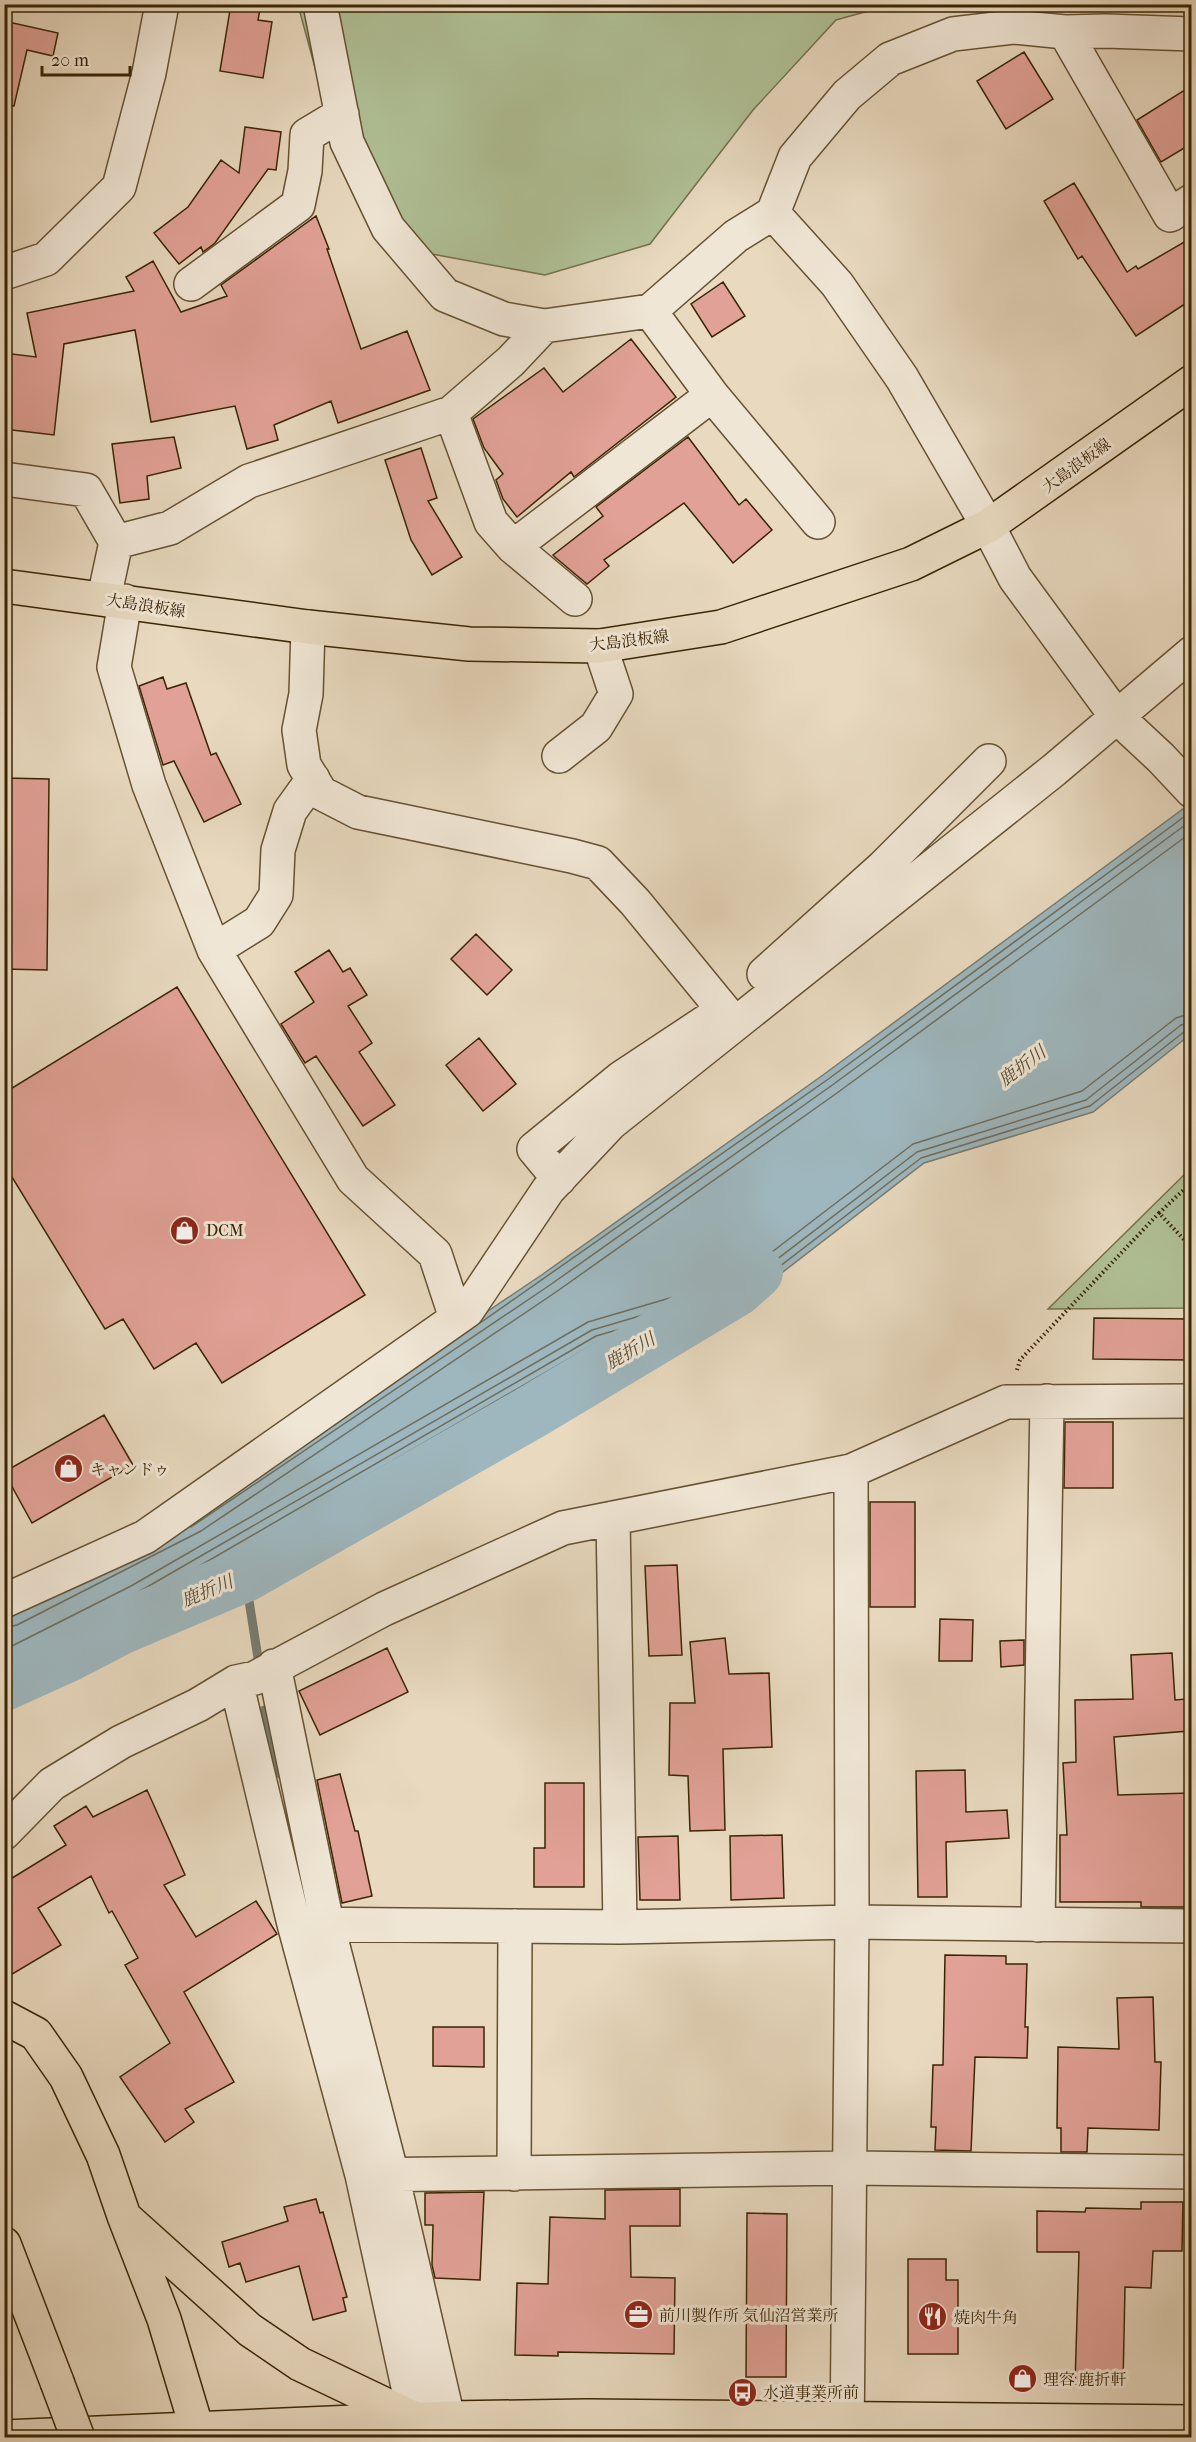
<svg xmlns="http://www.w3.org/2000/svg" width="1196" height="2442" font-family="'IM FELL French Canon','Noto Serif JP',serif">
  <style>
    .green { fill: #b0c096; stroke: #75724c; stroke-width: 1.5 }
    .water { fill: #9eb7be; stroke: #767d73; stroke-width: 1.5 }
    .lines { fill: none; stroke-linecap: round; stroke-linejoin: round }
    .shore { stroke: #6c6e60; stroke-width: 1.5 }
    .stream { stroke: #767d73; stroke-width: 9 }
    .river { stroke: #9eb7be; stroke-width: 54 }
    .building { fill: #e1a196; stroke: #3a2503; stroke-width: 1.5 }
    .minor-casing { stroke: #665232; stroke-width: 36 }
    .major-casing { stroke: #3a2503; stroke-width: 36 }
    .highway-casing { stroke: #3a2503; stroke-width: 36 }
    .path { stroke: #3a2503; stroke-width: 4; stroke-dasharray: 1.5 3; stroke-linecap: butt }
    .minor { stroke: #f0e6d5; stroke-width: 33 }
    .major { stroke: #e8d9bf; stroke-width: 33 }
    .highway { stroke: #e8d9bf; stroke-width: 33 }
    .highway-bridge-casing { stroke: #3a2503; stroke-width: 36; stroke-linecap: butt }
    .highway-bridge { stroke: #e8d9bf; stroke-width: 33 }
    .labels { text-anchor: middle; stroke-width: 6; stroke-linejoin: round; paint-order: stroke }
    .street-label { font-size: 16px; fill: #3a2503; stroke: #f0e6d5 }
    .poi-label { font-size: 16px; fill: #3a2503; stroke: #f0e6d5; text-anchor: start }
    .water-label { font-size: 18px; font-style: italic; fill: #534a32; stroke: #f0e6d5 }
  </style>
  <rect width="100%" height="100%" fill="#e8d9bf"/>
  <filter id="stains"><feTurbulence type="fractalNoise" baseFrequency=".00333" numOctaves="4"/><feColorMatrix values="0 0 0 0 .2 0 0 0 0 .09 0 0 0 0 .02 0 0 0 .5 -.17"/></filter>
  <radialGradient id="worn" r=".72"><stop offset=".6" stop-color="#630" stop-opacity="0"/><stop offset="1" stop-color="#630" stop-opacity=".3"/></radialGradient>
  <!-- green -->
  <path class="green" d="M 298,5 L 890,5 L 836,20 L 753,110 L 650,244 L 545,275 L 432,254 L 342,167 Z
    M 1191,1168 L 1191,1308 L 1048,1309 Z"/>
  <!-- water -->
  <path class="water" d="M 1191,803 L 1191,1034 L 1093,1112 L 924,1163 L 748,1299 L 598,1342 L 142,1606 L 5,1675 L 5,1606 L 188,1513 L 543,1274 L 823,1075 Z"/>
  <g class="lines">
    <!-- shore -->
    <path class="shore" d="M 480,1323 L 827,1080 L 1192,811
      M 191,1527 L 550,1285 L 831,1086 L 1192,820
      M 4,1628 L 17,1625 L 201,1531 L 556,1292 L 837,1093 L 1192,832
      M 4,1650 L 131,1586 L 588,1322 L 738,1278 L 913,1144 L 1082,1091 L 1176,1018 L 1192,1013
      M 4,1660 L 135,1594 L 592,1330 L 742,1286 L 917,1152 L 1086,1100 L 1181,1025 L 1192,1022
      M 4,1668 L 139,1601 L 596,1336 L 745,1293 L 921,1158 L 1090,1106 L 1185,1031 L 1192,1030"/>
    <!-- stream -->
    <path class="stream" d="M 245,1575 L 258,1658
      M 264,1710 L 280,1774"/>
    <!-- river -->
    <path class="river" d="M 4,1684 L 66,1656 L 120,1628 L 245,1575 L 530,1413 L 737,1289 L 756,1272"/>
  </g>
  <!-- building -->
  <path class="building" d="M 231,4 L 261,4 L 258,20 L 272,22 L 263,78 L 220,71 Z
    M 4,21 L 58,33 L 53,56 L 27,50 L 14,106 L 4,105 Z
    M 1024,52 L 1053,99 L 1006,129 L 977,81 Z
    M 1191,86 L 1191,144 L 1161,162 L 1137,120 Z
    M 245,127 L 281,132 L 276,170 L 268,169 L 215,243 L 203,252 L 201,247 L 179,264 L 154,233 L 188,207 L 221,160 L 239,173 Z
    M 1074,183 L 1127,272 L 1136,266 L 1138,269 L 1191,238 L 1191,300 L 1136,336 L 1082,256 L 1078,259 L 1044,201 Z
    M 316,216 L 329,249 L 327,249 L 361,349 L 407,331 L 430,390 L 338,423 L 331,401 L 274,425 L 278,440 L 247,449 L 235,406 L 151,422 L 135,330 L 64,344 L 54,435 L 4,429 L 4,353 L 36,357 L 27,313 L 134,291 L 126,277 L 153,261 L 181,312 L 227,296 L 221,285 Z
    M 723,282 L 745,316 L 712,337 L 691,304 Z
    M 631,339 L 676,397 L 574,477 L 571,472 L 517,517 L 503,499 L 496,480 L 503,474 L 484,448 L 473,419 L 544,368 L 563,392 Z
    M 174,437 L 181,468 L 147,476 L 149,499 L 120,503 L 112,444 Z
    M 688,437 L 739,505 L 746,499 L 772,530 L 733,563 L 684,503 L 604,560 L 609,566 L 587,584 L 556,558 L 553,555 L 603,516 L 596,507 Z
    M 421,448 L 437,498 L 428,501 L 462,557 L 432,575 L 411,540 L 385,460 Z
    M 163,677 L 167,689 L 186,683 L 211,755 L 216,753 L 241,804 L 204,822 L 174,761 L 163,765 L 139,686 Z
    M 4,778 L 49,779 L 47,970 L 4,969 Z
    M 476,934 L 512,970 L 487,995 L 451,959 Z
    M 329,950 L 343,972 L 350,968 L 367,995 L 348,1006 L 372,1043 L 359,1052 L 395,1105 L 363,1126 L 316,1056 L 305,1063 L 281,1024 L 314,1002 L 295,972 Z
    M 177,987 L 365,1295 L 222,1383 L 196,1343 L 154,1369 L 123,1319 L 105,1329 L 4,1164 L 4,1093 Z
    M 479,1038 L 516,1084 L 483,1111 L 446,1065 Z
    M 1094,1318 L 1191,1319 L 1191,1360 L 1093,1359 Z
    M 104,1415 L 133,1465 L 32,1523 L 4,1472 Z
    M 1065,1422 L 1113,1422 L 1113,1488 L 1064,1488 Z
    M 870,1502 L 915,1502 L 915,1607 L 870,1607 Z
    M 677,1565 L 682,1655 L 649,1656 L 645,1566 Z
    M 940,1619 L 973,1620 L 972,1661 L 939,1661 Z
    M 725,1638 L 729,1674 L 769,1673 L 772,1747 L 723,1749 L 725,1830 L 690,1831 L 688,1776 L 669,1775 L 670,1703 L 695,1703 L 690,1642 Z
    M 1024,1640 L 1024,1665 L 1001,1667 L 1000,1641 Z
    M 387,1648 L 408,1692 L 320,1735 L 299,1691 Z
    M 1172,1653 L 1175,1700 L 1186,1699 L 1189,1731 L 1114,1737 L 1118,1795 L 1191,1793 L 1191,1831 L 1189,1831 L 1190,1907 L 1141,1907 L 1141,1902 L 1060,1902 L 1060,1835 L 1067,1835 L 1063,1763 L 1076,1762 L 1075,1700 L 1133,1699 L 1131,1655 Z
    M 965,1770 L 966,1812 L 1007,1810 L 1009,1838 L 946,1842 L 947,1897 L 918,1897 L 916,1771 Z
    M 340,1774 L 355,1831 L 358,1831 L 372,1896 L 342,1903 L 317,1780 Z
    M 545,1783 L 584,1783 L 584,1887 L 534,1887 L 534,1848 L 545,1848 Z
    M 147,1790 L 185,1875 L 164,1885 L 196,1937 L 256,1901 L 277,1934 L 184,1992 L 234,2082 L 185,2109 L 194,2122 L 165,2142 L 120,2077 L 170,2043 L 125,1965 L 138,1958 L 112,1911 L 109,1913 L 91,1876 L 38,1908 L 61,1945 L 4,1979 L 4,1883 L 66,1845 L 54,1826 L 86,1806 L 93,1817 Z
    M 782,1835 L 784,1898 L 731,1900 L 730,1836 Z
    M 678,1836 L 680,1900 L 640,1900 L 638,1837 Z
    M 945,1955 L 1006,1956 L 1006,1964 L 1027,1964 L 1025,2027 L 1028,2027 L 1027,2058 L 975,2057 L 971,2151 L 935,2150 L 936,2127 L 931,2127 L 933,2065 L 943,2065 Z
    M 1153,1997 L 1155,2062 L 1161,2062 L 1159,2130 L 1088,2128 L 1087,2152 L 1061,2152 L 1061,2128 L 1057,2128 L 1058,2047 L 1119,2049 L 1117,1998 Z
    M 433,2027 L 484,2027 L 484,2067 L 433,2066 Z
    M 680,2189 L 680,2226 L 630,2226 L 631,2277 L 675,2278 L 674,2354 L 558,2352 L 558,2356 L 515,2355 L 517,2283 L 548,2284 L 550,2217 L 605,2219 L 605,2190 Z
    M 484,2192 L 480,2280 L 435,2278 L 432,2265 L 433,2225 L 425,2225 L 425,2193 Z
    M 316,2199 L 320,2213 L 323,2212 L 347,2297 L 343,2298 L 346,2311 L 313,2320 L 299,2266 L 246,2282 L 240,2263 L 229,2267 L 222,2242 L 288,2221 L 284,2207 Z
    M 1141,2202 L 1183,2202 L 1182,2251 L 1153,2251 L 1151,2288 L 1125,2287 L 1123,2385 L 1075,2384 L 1079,2252 L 1037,2252 L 1037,2211 L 1085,2212 L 1086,2208 L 1141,2209 Z
    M 747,2213 L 787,2214 L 786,2377 L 746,2377 Z
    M 908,2259 L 946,2259 L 946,2280 L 958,2280 L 958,2354 L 908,2354 Z"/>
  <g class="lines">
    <defs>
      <path id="minor" d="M 320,4 L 347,142 L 388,228 L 445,295 L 504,319 L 544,326 L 650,311 L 712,395 L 818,522
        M 1065,32 L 1170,215 L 1192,201
        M 773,213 L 837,284 L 902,378 L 988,526 L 1015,578 L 1116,716 L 1161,758 L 1192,791
        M 4,273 L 46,259 L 119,187 L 149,73 L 162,4
        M 191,284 L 298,205 L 305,171 L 307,135 L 342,114
        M 650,311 L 736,236 L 773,213 L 795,157 L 847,95 L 890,59 L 953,34 L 1013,27 L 1065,32 L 1106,31 L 1192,34
        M 451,413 L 491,522 L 513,547 L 575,599
        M 4,479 L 86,490 L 116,542 L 170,528 L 249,481 L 451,413 L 511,361 L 544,326
        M 513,547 L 712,395
        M 104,598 L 116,542
        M 125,601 L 114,667 L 149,785 L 214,950 L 353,1179 L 435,1254 L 456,1318
        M 308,627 L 306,694 L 299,730 L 304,765 L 321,793 L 358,812 L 572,856 L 598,863 L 635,902 L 735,1024
        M 559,756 L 596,727 L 616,694 L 600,646
        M 214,950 L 259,922 L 276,895 L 278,850 L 290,811 L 313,779
        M 764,974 L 883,867 L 989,761
        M 559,1179 L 534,1149 L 621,1078 L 716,1015
        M 613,1518 L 620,1927
        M 4,1601 L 145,1537 L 467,1311 L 548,1190 L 611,1123 L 1054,770 L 1192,653
        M 274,1666 L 327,1923 L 392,2175 L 448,2418
        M 236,1682 L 294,1924 L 362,2175 L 415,2419 L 415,2438
        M 4,1833 L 52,1784 L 121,1742 L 198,1705 L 236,1682 L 255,1678 L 384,1609 L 563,1528 L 851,1471 L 1006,1402 L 1192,1401
        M 294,1924 L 620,1927 L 852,1922 L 1192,1926
        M 1038,1925 L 1047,1401
        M 514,2174 L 515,1926
        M 362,2175 L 851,2168 L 1192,2172
        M 847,2438 L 852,1922 L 851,1471"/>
      <path id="major" d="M 4,586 L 308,627 L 469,644 L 600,646 L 721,627 L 911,564 L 988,526 L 1192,382
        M 4,2437 L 448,2418 L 587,2416 L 1192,2422"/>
      <path id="highway" d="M 4,2017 L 36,2034 L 66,2077 L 103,2155 L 124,2216 L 164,2319 L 197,2429
        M 129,2221 L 250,2330 L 300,2364 L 415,2419
        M 4,2244 L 57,2382"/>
    </defs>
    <!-- minor casing -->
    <use href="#minor" class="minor-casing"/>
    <!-- major casing -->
    <use href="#major" class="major-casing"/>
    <!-- highway casing -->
    <use href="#highway" class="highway-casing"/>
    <!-- path -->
    <path class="path" d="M 1159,1213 L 1192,1182
      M 1017,1370 L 1020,1360 L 1159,1213 L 1192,1248"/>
    <!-- minor -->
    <use href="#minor" class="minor"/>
    <!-- major -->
    <use href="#major" class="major"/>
    <!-- highway -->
    <use href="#highway" class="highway"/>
    <defs>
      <path id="highway-bridge" d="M 57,2382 L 78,2438"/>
    </defs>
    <!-- highway-bridge casing -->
    <use href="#highway-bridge" class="highway-bridge-casing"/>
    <!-- highway-bridge -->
    <use href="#highway-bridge" class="highway-bridge"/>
  </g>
  <!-- icons -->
  <defs>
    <symbol id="shop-disc" viewBox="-11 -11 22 22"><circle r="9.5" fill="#8f2418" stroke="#f0e6d5"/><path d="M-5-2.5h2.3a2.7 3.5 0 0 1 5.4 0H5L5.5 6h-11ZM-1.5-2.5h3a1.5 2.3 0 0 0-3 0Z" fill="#fff"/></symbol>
    <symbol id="office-disc" viewBox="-11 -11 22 22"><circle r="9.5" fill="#8f2418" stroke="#f0e6d5"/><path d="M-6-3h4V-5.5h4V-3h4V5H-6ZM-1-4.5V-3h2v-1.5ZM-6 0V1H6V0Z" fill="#fff"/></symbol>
    <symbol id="restaurant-disc" viewBox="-11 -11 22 22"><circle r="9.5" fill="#8f2418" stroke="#f0e6d5"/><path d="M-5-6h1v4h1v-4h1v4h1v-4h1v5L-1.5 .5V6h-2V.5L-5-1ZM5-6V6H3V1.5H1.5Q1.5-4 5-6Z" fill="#fff"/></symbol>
    <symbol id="bus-disc" viewBox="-11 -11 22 22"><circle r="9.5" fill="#8f2418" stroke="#f0e6d5"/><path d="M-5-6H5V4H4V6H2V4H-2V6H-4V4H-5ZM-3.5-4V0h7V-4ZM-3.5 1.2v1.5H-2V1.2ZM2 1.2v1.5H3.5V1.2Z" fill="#fff"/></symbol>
  </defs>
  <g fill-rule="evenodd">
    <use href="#shop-disc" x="168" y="1214" width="33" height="33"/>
    <use href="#shop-disc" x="52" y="1452" width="33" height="33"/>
    <use href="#office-disc" x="622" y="2298" width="33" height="33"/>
    <use href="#restaurant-disc" x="916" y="2300" width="33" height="33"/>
    <use href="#shop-disc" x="1006" y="2362" width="33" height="33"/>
    <use href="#bus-disc" x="726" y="2376" width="33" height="33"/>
  </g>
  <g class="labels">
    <!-- street labels -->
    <g class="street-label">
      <text transform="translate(1076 465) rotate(-36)" y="6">大島浪板線</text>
      <text transform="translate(146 605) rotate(9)" y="6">大島浪板線</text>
      <text transform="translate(629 640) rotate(-7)" y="6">大島浪板線</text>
    </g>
    <!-- poi labels -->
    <g class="poi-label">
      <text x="206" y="1236">DCM</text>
      <text x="90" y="1475">キャンドゥ</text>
      <text x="659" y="2321">前川製作所 気仙沼営業所</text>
      <text x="954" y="2323">焼肉牛角</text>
      <text x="1043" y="2385">理容 鹿折軒</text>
      <text x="763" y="2398">水道事業所前</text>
    </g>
    <!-- water labels -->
    <g class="water-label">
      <text transform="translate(1022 1066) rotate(-37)" y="6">鹿折川</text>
      <text transform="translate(630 1351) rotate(-30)" y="6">鹿折川</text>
      <text transform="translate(207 1591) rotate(-23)" y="6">鹿折川</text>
    </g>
  </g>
  <!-- margin -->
  <rect width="1196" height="2442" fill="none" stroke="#e8d9bf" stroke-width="24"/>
  <rect x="6" y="6" width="1184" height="2430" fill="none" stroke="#3a2503" stroke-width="3"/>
  <rect x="12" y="12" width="1172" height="2418" fill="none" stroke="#3a2503" stroke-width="1.5"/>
  <!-- scale -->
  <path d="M42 66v9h88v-9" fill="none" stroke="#3a2503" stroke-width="3"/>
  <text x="51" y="66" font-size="18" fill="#3a2503" stroke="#f0e6d5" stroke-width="4.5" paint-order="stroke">20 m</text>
  <rect width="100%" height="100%" filter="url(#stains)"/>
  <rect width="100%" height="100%" fill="url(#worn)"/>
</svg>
